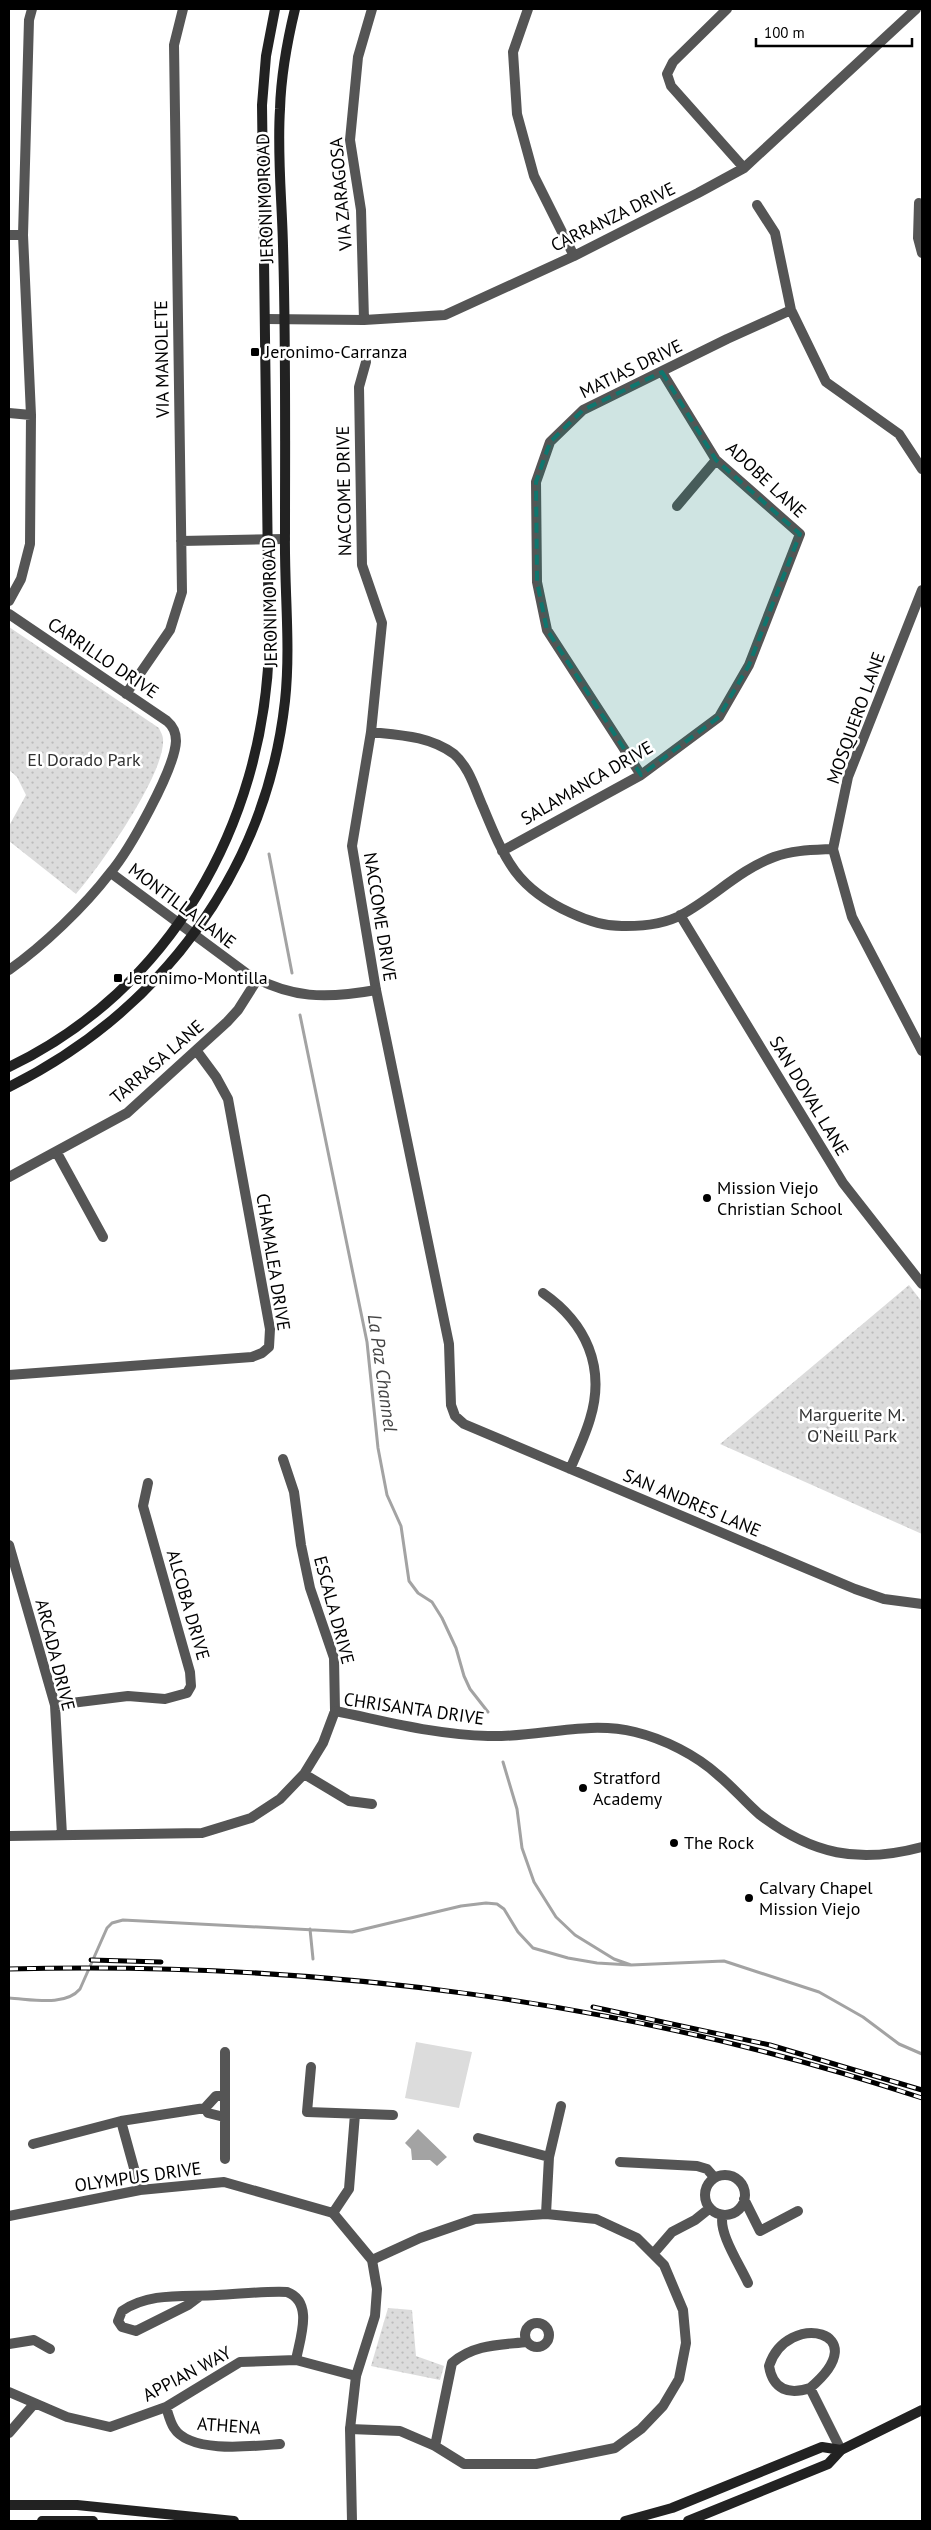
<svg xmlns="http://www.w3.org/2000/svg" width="931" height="2530" font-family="'PT Sans',sans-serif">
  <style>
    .park { fill: url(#park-dots) }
    .pitch { fill: #dcdcdc }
    .water { fill: #a3a3a3 }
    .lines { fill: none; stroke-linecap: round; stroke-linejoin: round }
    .stream { stroke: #a3a3a3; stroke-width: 3 }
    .minor { stroke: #555; stroke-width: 10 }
    .tertiary { stroke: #555; stroke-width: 10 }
    .secondary { stroke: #222; stroke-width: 10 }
    .rail-casing { stroke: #000; stroke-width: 5 }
    .rail { stroke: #fff; stroke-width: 3; stroke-dasharray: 9; stroke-linecap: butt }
    .marked { fill: #0f766e; fill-opacity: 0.2; stroke: #0f766e; stroke-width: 4; stroke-dasharray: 10 6; stroke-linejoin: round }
    .poi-dot { fill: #000; stroke: #fff; stroke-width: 2 }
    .labels { text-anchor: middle; stroke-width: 5; stroke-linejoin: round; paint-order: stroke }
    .street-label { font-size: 18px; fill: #000; stroke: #fff }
    .poi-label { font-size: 18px; fill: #000; stroke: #fff; text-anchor: start }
    .park-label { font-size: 18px; fill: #333; stroke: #fff }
    .water-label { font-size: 19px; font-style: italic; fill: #444; stroke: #fff }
  </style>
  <defs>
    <pattern id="park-dots" width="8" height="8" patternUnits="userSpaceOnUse" patternTransform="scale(1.25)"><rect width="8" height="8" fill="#dcdcdc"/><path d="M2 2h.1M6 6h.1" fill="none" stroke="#bbb" stroke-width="1.8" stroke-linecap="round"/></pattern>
  </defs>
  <rect width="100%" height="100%" fill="#fff"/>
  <!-- park -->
  <path class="park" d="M 9,627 L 159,728 C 160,731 163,735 163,739 C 166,773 99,868 76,894 L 9,841 L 9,826 L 26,795 L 17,777 L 9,770 Z
    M 909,1285 L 922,1302 L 922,1534 L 720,1444 Z
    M 388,2308 L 412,2310 L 416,2356 L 444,2366 L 440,2380 L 371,2366 Z"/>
  <!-- pitch -->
  <path class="pitch" d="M842 1432a13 13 0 1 1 26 0a13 13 0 1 1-26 0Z
    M 416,2042 L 472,2052 L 459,2108 L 405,2098 Z"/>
  <!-- water -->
  <path class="water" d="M 418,2129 L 447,2157 L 437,2166 L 430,2160 L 412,2160 L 411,2149 L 405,2143 Z"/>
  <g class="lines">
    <!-- stream -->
    <path class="stream" d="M 269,854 L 292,973
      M 300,1015 L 367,1342 L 378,1448 L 387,1495 L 401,1526 L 409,1581 L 418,1593 L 432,1602 L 442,1618 L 456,1648 L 464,1676 L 470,1689 L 488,1712
      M 503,1762 L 517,1809 L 522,1848 L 534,1882 L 556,1917 L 575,1935 L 614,1959 L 631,1965 L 724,1961 L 819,1992 L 863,2017 L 899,2044 L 922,2054
      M 310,1929 L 313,1959
      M 9,1998 C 31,1999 65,2007 80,1989 L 107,1928 L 112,1923 L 123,1920 L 352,1932 L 461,1906 L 486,1903 L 497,1904 L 504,1909 L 518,1932 L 533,1948 L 568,1958 L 597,1963 L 631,1965"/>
    <!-- minor -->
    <path class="minor" d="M 528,9 L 513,52 L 517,114 L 534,176 L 574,256
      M 727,9 L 673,62 L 667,74 L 671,86 L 744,168
      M 919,203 L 918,238 L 922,253
      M 757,205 L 775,233 L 791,310 L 826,382 L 899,434 L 922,469
      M 9,235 L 23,235
      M 266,319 L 364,320 L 445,315 L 574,256 L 698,193 L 744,168 L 916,9
      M 364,320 L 361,210 L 350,140 L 358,57 L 372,9
      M 366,362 L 359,387 L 362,565 L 382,623 L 371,732 L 352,846 L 376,990 L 449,1344 L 451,1405 L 455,1416 L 464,1424 L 855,1589 L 884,1599 L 922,1604
      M 9,413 L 31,415
      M 677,506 L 716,460
      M 181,541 L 285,539
      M 922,590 L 848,777 L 833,849 L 852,917 L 922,1051
      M 9,601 L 21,579 L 30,544 L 31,415 L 23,235 L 29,20 L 32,9
      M 9,614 L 167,721 C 173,726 176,733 176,741 C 175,769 129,851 110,873 C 84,907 43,946 9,970
      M 126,694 L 170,630 L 182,592 L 174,45 L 183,9
      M 371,732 C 400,735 430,736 454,754 C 469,767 475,789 483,807 C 505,860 516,888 571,913 C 588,921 606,927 626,926 C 643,926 665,924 681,915 C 713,898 739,870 774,857 C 793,850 813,850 833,849
      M 641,775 L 547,630 L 537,582 L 536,482 L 550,442 L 583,410 L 727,339 L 791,310
      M 502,851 L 641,775 L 719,717 L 749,665 L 800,534 L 716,460 L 662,372
      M 680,915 L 843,1183 L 922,1284
      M 57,1153 L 103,1237
      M 9,1177 L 127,1113 L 227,1022 L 238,1010 L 257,980
      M 543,1293 C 586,1323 606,1367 590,1419 C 585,1436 577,1453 570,1469
      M 9,1375 L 252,1357 L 262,1353 L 269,1347 L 270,1329 L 228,1099 L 216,1077 L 196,1050
      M 9,1545 L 55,1705 L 62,1835
      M 55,1705 L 128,1696 L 165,1699 L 187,1693 L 191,1686 L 190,1672 L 143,1506 L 148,1483
      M 304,1774 L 349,1801 L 372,1804
      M 9,1836 L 202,1833 L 251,1818 L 280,1799 L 304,1774 L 323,1743 L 335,1711 L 334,1658 L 310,1588 L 301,1545 L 294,1492 L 283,1459
      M 311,2067 L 307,2112 L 393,2115
      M 205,2108 L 208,2113 L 224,2117
      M 121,2121 L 140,2190
      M 478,2138 L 549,2157
      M 33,2144 L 121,2121 L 205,2108 L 216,2096 L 224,2096
      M 225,2159 L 225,2052
      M 620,2162 L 697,2166 L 707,2169 L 714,2177
      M705 2195a20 20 0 1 1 40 0a20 20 0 1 1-40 0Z
      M 744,2199 L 760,2231 L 798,2211
      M 546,2214 L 549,2157 L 561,2106
      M 723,2215 C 717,2231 741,2267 748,2283
      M 9,2216 L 140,2190 L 224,2182 L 333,2213 L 349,2189 L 355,2114
      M 653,2254 L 672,2232 L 695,2220 L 710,2208
      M 200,2296 L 188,2305 L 136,2331 L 122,2327 L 118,2321 L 122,2311 C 149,2292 185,2297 217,2295 C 240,2294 264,2291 287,2292 C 314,2302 300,2338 296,2360
      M525 2335a12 12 0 1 1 24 0a12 12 0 1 1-24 0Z
      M 9,2344 L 34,2340 L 50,2349
      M 810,2388 C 789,2395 773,2390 769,2366 C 787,2310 878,2331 810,2388 L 841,2450
      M 9,2392 L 67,2417 L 110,2427 L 166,2407 L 240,2362 L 296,2360 L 356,2376
      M 166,2407 C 168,2413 170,2422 174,2428 C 190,2454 254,2446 280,2444
      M 350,2429 L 400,2431 L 435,2446 L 464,2464 L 536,2464 L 615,2448 L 641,2429 L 663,2406 L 679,2379 L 686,2343 L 683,2310 L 664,2265 L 637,2238 L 596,2219 L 546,2214 L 475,2219 L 420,2238 L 372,2260
      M 9,2433 L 34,2404
      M 435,2446 L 452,2363 C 474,2344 500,2345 527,2342"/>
    <!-- tertiary -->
    <path class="tertiary" d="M 111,873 L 246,973 C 291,999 326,999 376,990
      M 335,1711 C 385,1721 436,1735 488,1736 C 537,1738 586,1720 635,1732 C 664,1739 696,1755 718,1775 C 733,1787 745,1802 759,1814 C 812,1855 859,1864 922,1847
      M 333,2213 L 372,2260 L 377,2289 L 375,2316 L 356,2376 L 350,2429 L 352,2521"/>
    <!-- secondary -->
    <path class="secondary" d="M 9,1067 C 170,990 263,825 269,649 L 262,105 L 266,56 L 275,9
      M 9,1087 C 161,1011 266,871 285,701 C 291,645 284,589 285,533 C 285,438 286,342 283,246 C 282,201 277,155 280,109 C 281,75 287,42 295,9
      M 9,2505 L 77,2505 L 234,2521
      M 42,2521 L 93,2521
      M 625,2521 L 672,2508 L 822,2447 L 841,2450
      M 688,2521 L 828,2464 L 841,2450 L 922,2410"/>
    <defs>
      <path id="rail" d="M 91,1960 L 161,1962
        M 9,1969 C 317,1961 629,2001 922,2098
        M 593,2007 L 770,2045 L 922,2090"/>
    </defs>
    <!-- rail casing -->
    <use href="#rail" class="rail-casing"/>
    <!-- rail -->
    <use href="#rail" class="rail"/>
  </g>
  <!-- marked area -->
  <path class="marked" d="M 662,372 L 716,460 L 800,534 L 749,665 L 719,717 L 641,775 L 547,630 L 537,582 L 536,482 L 550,442 L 583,410 Z"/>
  <!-- markers -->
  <g class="poi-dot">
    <rect x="250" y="347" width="10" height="10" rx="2.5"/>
    <rect x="113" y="973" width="10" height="10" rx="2.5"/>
    <circle cx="707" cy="1198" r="5"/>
    <circle cx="583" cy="1788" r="5"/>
    <circle cx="674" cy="1843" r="5"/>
    <circle cx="749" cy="1898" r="5"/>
  </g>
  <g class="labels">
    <!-- street labels -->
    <g class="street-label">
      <text transform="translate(341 194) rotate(-95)" y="6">VIA ZARAGOSA</text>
      <text transform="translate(265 198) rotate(-92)" y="6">JERONIMO ROAD</text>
      <text transform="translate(613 217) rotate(-26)" y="6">CARRANZA DRIVE</text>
      <text transform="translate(162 359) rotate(-91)" y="6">VIA MANOLETE</text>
      <text transform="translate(631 369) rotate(-26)" y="6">MATIAS DRIVE</text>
      <text transform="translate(766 480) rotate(43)" y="6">ADOBE LANE</text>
      <text transform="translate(344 491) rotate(-91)" y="6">NACCOME DRIVE</text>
      <text transform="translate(270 602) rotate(-91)" y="6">JERONIMO ROAD</text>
      <text transform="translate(103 658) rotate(34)" y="6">CARRILLO DRIVE</text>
      <text transform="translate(856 718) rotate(-70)" y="6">MOSQUERO LANE</text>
      <text transform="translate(587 783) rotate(-30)" y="6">SALAMANCA DRIVE</text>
      <text transform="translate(182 906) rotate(37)" y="6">MONTILLA LANE</text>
      <text transform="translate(380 917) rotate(81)" y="6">NACCOME DRIVE</text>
      <text transform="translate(157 1062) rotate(-41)" y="6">TARRASA LANE</text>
      <text transform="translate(809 1096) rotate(59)" y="6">SAN DOVAL LANE</text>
      <text transform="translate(273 1262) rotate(81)" y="6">CHAMALEA DRIVE</text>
      <text transform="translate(692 1503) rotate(23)" y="6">SAN ANDRES LANE</text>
      <text transform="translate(188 1605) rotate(74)" y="6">ALCOBA DRIVE</text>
      <text transform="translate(334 1610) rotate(75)" y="6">ESCALA DRIVE</text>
      <text transform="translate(55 1655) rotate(76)" y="6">ARCADA DRIVE</text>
      <text transform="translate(414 1709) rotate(8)" y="6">CHRISANTA DRIVE</text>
      <text transform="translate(138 2177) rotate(-8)" y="6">OLYMPUS DRIVE</text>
      <text transform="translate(187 2374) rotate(-28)" y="6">APPIAN WAY</text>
      <text transform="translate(229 2426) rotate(4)" y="6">ATHENA</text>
    </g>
    <!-- poi labels -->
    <g class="poi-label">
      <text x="265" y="358">Jeronimo-Carranza</text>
      <text x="128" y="984">Jeronimo-Montilla</text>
      <text x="717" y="1194">Mission Viejo<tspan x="717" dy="21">Christian School</tspan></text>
      <text x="593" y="1784">Stratford<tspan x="593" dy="21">Academy</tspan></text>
      <text x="684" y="1849">The Rock</text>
      <text x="759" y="1894">Calvary Chapel<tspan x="759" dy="21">Mission Viejo</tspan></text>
    </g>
    <!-- park labels -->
    <g class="park-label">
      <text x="84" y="766">El Dorado Park</text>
      <text x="852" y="1421">Marguerite M.<tspan x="852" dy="21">O'Neill Park</tspan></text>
    </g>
    <!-- water labels -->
    <g class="water-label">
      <text transform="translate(383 1373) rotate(82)" y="7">La Paz Channel</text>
    </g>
  </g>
  <!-- border -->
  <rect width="931" height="2530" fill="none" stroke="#000000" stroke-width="20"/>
  <!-- scale -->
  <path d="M756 38v8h156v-8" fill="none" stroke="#000000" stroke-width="2.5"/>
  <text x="764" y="38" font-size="15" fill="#000000" stroke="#ffffff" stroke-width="4" paint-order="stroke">100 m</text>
</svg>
